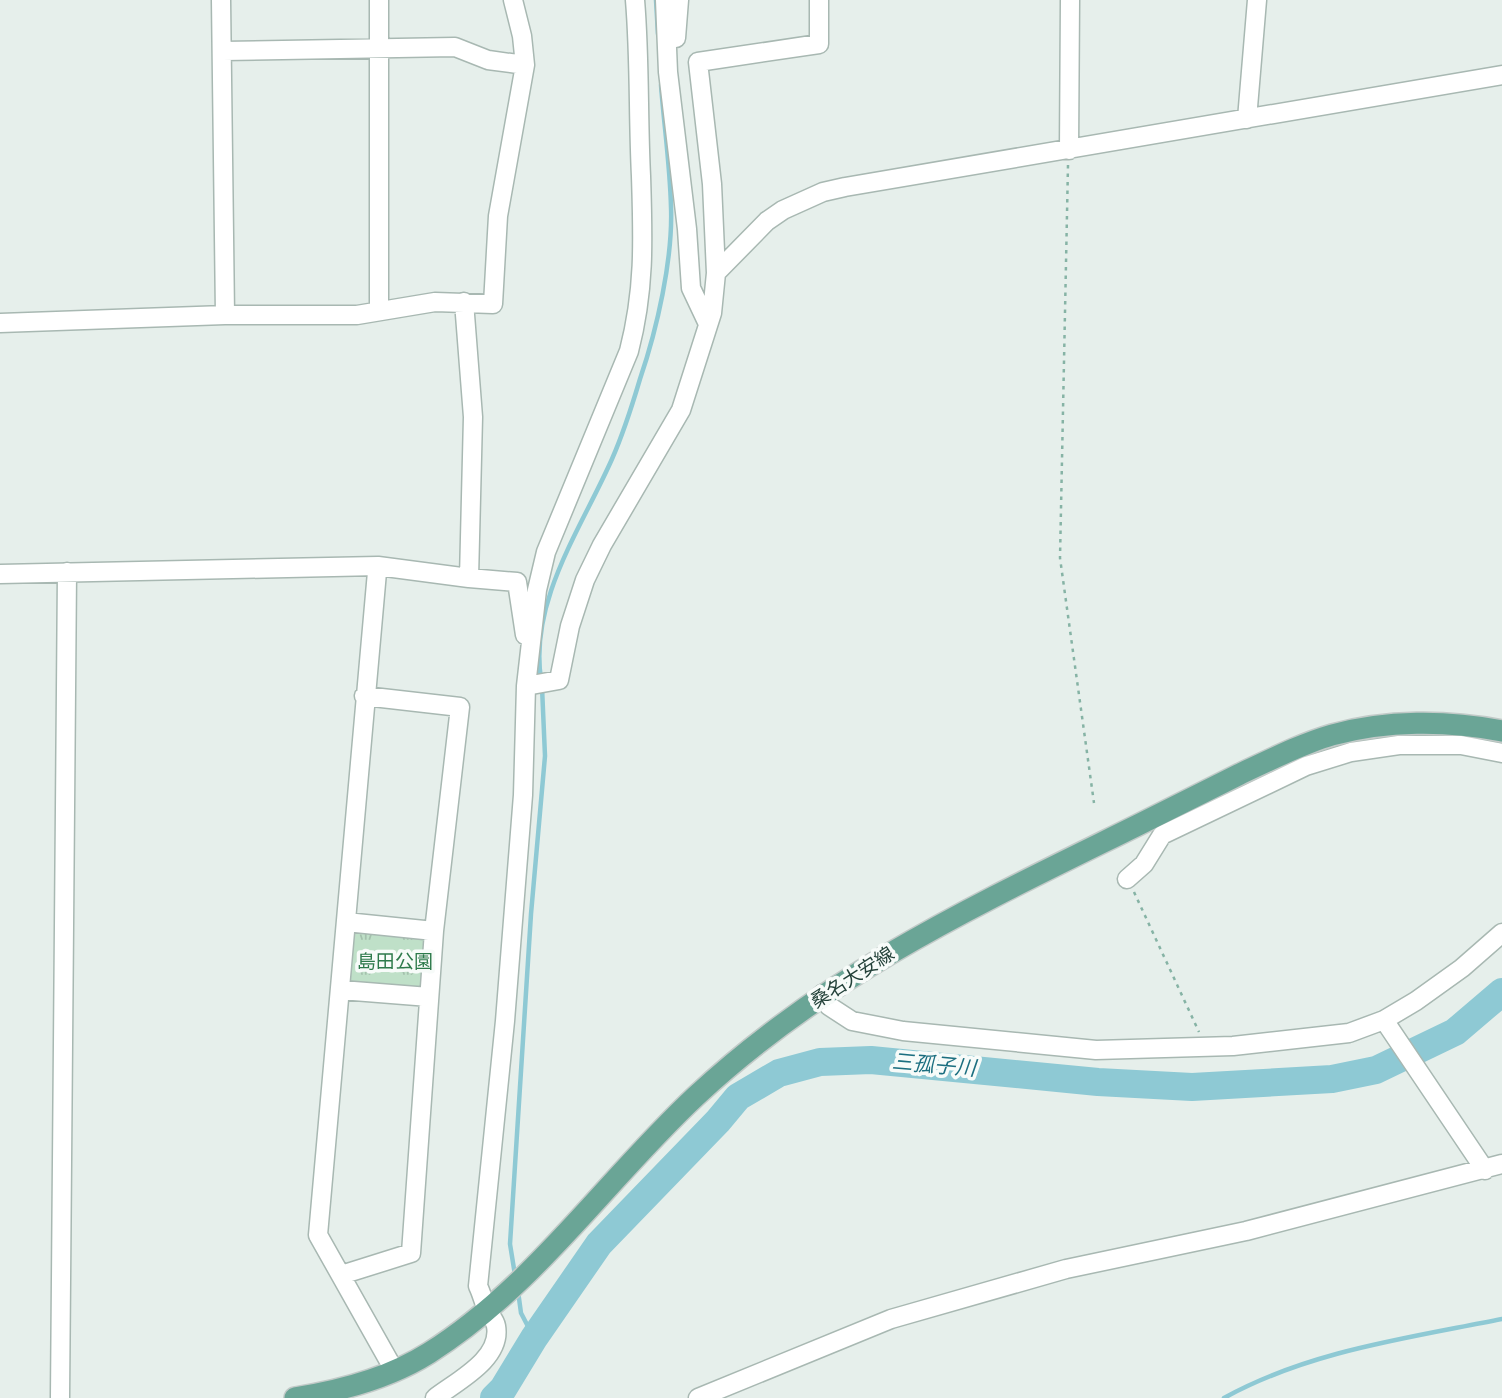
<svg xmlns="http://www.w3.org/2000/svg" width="1502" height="1398" font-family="Rubik,'Noto Sans JP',sans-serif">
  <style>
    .grass { fill: url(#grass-tufts) }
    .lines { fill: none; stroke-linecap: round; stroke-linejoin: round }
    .stream { stroke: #8ec9d4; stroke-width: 4.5 }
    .river { stroke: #8ec9d4; stroke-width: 28 }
    .minor-casing { stroke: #a8b8b2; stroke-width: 21 }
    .major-casing { stroke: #c2cac8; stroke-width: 24 }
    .path { stroke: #86b3a5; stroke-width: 2.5; stroke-dasharray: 3.5 5; stroke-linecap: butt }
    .minor { stroke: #fff; stroke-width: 18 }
    .major { stroke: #6aa596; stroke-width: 21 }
    .labels { text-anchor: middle; stroke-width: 7; stroke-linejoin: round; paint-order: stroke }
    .park-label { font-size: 19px; fill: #2d7a4b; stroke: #f7fbf9 }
    .street-label { font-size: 19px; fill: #24423a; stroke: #f7fbf9 }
    .water-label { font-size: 21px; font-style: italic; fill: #1c6f80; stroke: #f7fbf9 }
  </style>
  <defs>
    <pattern id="grass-tufts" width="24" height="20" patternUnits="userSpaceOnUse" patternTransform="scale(1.75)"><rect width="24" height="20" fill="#bfe0c8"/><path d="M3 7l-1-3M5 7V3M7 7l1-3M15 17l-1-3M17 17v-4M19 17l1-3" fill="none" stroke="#a4c1ad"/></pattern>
  </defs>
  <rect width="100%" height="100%" fill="#e6efeb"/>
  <!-- grass -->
  <path class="grass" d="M 350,927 L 431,935 L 426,992 L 345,986 Z"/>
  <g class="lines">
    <!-- stream -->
    <path class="stream" d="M 656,0 L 658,34
      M 541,679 C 529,601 582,527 612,459 C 623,434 632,406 640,379 C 657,329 673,259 671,207 C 670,166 664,125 661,85
      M 515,1275 L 510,1244 L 531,914 L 545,756 L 542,687
      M 518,1291 L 521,1313 L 534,1338
      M 1224,1398 C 1309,1351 1408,1338 1502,1319"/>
    <!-- river -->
    <path class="river" d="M 494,1398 L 503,1389 L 534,1338 L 599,1244 L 718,1121 L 738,1097 L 779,1073 L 820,1062 L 871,1060 L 1098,1082 L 1192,1087 L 1332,1079 L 1376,1070 L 1455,1032 L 1502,992"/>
    <defs>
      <path id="minor" d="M 221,0 L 225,315
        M 379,0 L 379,311
        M 665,0 L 668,72 L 687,229 L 691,288 L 708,324
        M 676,38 L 679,0
        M 223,51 L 455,47 L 488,60 L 525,65
        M 1247,119 L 1257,0
        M 1069,150 L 1070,0
        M 716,273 L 712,184 L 698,62 L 819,44 L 819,0
        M 0,323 L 225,315 L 357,315 L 435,302 L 493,304 L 498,216 L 525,65 L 522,36 L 513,0
        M 377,572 L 318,1235 L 394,1370
        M 0,574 L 378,566 L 469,578 L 473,417 L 464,302
        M 469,578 L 517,582 L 525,635
        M 526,686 L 559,680 L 570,626 L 585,580 L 602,545 L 681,410 L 712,313 L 716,273 L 767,221 L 783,210 L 823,192 L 845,187 L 1502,75
        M 1127,879 L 1144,864 L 1162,835 L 1306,766 L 1351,752 L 1399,745 L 1461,745 L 1502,753
        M 346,922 L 434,931
        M 341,990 L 429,997
        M 822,994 L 829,1006 L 852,1021 L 903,1031 L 1096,1050 L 1233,1046 L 1349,1033 L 1384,1020 L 1416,1001 L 1462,968 L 1502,933
        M 1384,1020 L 1485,1170
        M 341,1275 L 411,1253 L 434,931 L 460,707 L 364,696
        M 60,1398 L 67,572
        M 435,1398 C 457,1381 502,1359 496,1326 C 495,1320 491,1317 488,1312 C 484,1304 482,1294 478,1286 L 505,1021 L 523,795 L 526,686 L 537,590 L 546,552 L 629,351 C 645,289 643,239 641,176 C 638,117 640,59 635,0
        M 698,1398 L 891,1319 L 1066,1269 L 1246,1231 L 1502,1164"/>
      <path id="major" d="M 295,1398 C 340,1391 391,1377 429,1353 C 535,1286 606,1180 696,1096 C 828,973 978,904 1138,825 C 1172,808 1206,791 1240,774 C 1270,760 1301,744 1332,735 C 1386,720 1447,720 1502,731"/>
    </defs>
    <!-- minor casing -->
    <use href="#minor" class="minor-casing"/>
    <!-- major casing -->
    <use href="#major" class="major-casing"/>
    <!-- path -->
    <path class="path" d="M 1068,165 L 1060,558 L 1094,803
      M 1134,892 L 1199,1032"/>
    <!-- minor -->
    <use href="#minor" class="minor"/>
    <!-- major -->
    <use href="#major" class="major"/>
  </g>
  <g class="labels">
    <!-- park labels -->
    <g class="park-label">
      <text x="395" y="968">島田公園</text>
    </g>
    <!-- street labels -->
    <g class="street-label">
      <text transform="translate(852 977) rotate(-33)" y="7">桑名大安線</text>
    </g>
    <!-- water labels -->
    <g class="water-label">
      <text transform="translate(934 1065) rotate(5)" y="7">三孤子川</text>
    </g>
  </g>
</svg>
